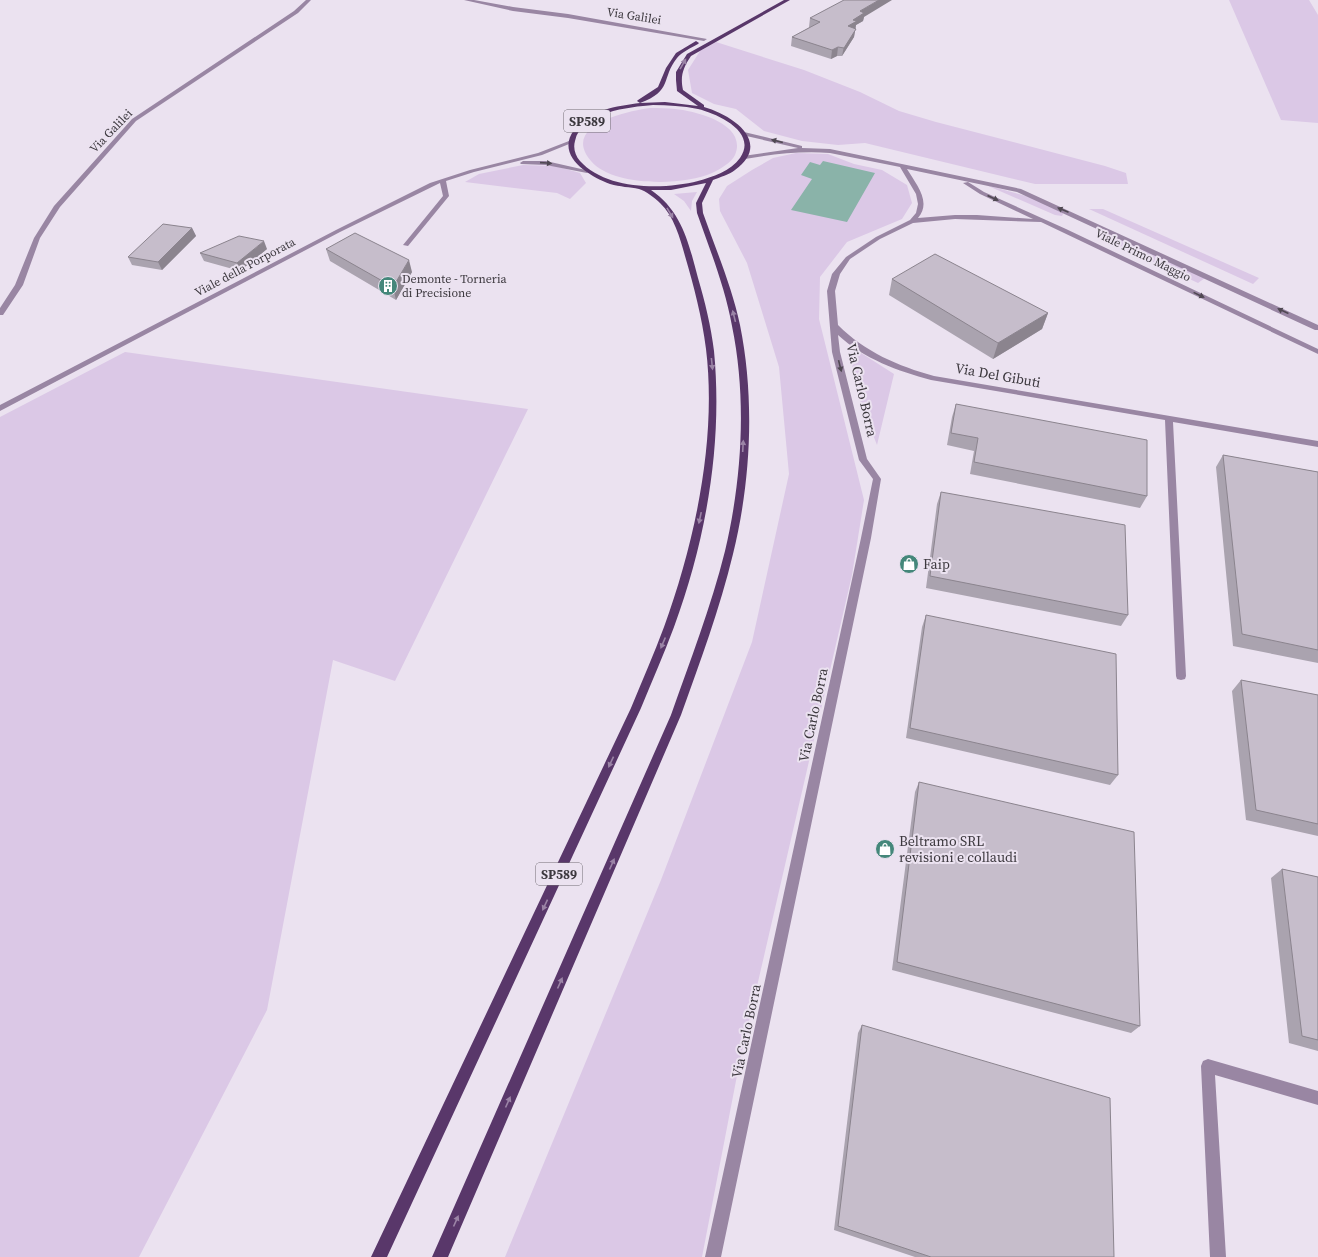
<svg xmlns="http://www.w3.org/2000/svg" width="1318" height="1257" font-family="'Source Serif 4',serif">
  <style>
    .green { fill: #dbc8e6 }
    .water { fill: #8ab3a9 }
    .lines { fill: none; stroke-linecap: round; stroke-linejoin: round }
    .minor { fill: #9986a3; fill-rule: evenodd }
    .major { fill: #59376a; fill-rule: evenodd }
    .wall { fill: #aaa3af }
    .shaded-wall { fill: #8b848e }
    .building { fill: #c6bdcb; stroke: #8b848e }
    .oneway { fill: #9b84a6 }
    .oneway2 { fill: #4f4852 }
    .labels { text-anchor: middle; stroke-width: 4; stroke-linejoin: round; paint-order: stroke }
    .far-street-label { font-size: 12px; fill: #3c383e; stroke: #ebe2f0 }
    .far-poi-label { font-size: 12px; fill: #3c383e; stroke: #ebe2f0; text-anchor: start }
    .shield { fill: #ebe2f0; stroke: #706b73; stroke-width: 1 }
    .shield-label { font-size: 13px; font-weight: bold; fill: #3c383e }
    .street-label { font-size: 14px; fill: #3c383e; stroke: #ebe2f0 }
    .poi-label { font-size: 14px; fill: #3c383e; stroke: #ebe2f0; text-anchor: start }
  </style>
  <rect width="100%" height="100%" fill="#ebe2f0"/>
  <!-- green -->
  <path class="green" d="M 1229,0 L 1309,0 L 1318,15 L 1318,123 L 1281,120 Z
    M 716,42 L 804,70 L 860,92 L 899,111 L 936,122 L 1105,166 L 1126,173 L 1128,184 L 1035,184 L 865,143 L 838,145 L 802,141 L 764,131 L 736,109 L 714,104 L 692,93 L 688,70 L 700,51 Z
    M 650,108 C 659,108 667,108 675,109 C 696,111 748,124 735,155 C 731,163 720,169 712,173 C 683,186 613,187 591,161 C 560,125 628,111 650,108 Z
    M 796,153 L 828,154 L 854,164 L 882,170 L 907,185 L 912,203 L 902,219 L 847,242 L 820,277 L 819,319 L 864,500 L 852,575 L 740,1060 L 702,1257 L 505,1257 L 661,880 L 752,642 L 789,474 L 779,367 L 747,263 L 720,211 L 719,199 L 727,186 L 752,170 L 773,158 Z
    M 523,165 L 556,166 L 580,173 L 586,183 L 570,199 L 557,193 L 465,182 L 479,174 Z
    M 986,185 L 1033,198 L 1063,211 L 1063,214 L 1062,216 L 1055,215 Z
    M 697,192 L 692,201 L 691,211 L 684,201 L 674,194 Z
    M 1089,209 L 1103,209 L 1259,278 L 1253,284 Z
    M 1101,231 L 1107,232 L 1205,278 L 1198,283 L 1098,236 L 1097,233 Z
    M 858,351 L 894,374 L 877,445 L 861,404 L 849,352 Z
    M 125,352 L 528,409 L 395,681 L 333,660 L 267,1010 L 139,1257 L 0,1257 L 0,417 Z"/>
  <!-- water -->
  <path class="water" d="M 823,161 L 875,173 L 847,222 L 791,210 L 812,179 L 801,175 L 810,162 L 820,165 Z"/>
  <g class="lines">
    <!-- minor -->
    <path class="minor" d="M 306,0 L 311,0 L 298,13 L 136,121 L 60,207 L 40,238 L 23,285 L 3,315 L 0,315 L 0,308 L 15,285 L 34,238 L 54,206 L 132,119 L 294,11 Z
      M 464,0 L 474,0 L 513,7 L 568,14 L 707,39 L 704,41 L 568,18 L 513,11 Z
      M 744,132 L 802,146 L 802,148 L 830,149 L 1021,189 L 1318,325 L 1318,330 L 1315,330 L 1017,192 L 907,169 C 916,184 932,202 918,218 L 955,215 L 977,215 L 1033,219 L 980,194 L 963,183 L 968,182 L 984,192 L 1066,229 L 1318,349 L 1318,354 L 1041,222 L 955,219 L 913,223 L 880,239 L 850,259 L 840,274 L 835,291 L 838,325 C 865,352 898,366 934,376 L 1318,441 L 1318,447 L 1173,422 L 1186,676 L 1185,679 L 1181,680 L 1177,679 L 1176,676 L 1165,420 L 931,380 C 898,371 864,359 838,335 L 840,352 L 867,459 L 881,479 L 871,538 L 721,1257 L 705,1257 L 861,538 L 873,479 L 859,460 L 832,352 L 827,291 L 832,274 L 846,257 L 876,237 L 910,220 L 916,213 L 918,204 L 916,194 L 900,167 L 830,153 C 801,151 773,154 745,159 L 743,158 L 743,156 L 798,148 L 742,135 L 742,133 Z
      M 569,141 L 574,142 L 542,155 L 474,172 L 446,181 L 449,196 L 408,246 L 403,245 L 443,196 L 440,183 L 340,232 L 0,411 L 0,405 L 336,230 L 430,183 L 470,170 L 538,153 Z
      M 523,161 L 546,161 L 590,171 L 587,173 L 546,165 L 521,164 L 520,163 Z
      M 1208,1059 L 1318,1091 L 1318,1105 L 1215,1075 L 1226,1257 L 1210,1257 L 1201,1066 L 1203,1061 Z"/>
    <!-- major -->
    <path class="major" d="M 784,0 L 790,0 L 691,56 C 683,68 680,76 683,90 L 704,105 L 704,107 C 732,115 773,142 735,170 C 729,175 720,177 713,180 L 702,203 L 703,213 C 716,250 732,287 740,325 C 755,399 751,481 733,554 C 720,608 700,662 681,715 L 448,1257 L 432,1257 L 671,715 C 690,661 711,607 725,551 C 742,479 747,399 732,326 C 725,287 710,250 697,213 L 696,203 L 706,183 L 671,190 L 651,190 C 682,211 689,244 698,278 C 705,302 711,326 714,351 C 723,444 706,540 674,627 C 664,654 652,681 641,708 L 387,1257 L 371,1257 L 631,708 C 642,681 654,654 664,627 C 695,542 717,439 706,349 C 702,317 694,287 685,256 C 680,238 674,216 660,203 C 655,198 646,191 639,189 C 630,187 620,187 610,184 C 589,176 555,156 574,130 C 588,110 617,106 640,103 L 637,101 L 638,100 L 658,87 L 666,68 L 676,53 L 696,41 L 699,43 L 698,44 C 691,48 682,52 677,58 C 661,78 673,91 640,103 L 665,102 L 698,106 L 677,91 L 676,80 L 676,72 L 687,54 ZM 653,105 C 668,105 683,106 698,109 C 718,114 758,132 740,158 C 731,171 712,177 698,181 C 663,190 606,190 580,161 C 575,155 573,148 575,141 C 581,112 629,107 653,105 Z"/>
  </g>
  <!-- wall -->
  <path class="wall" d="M 864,17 L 863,21 L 856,25 L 854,37 L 842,56 L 837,56 L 831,59 L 791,46 L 792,37 L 810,27 L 809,27 L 810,18 Z
    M 192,228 L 196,236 L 162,270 L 132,265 L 128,257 Z
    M 267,249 L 240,271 L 204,261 L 200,253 Z
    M 326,249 L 412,272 L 396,300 L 330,261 Z
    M 892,279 L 1048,313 L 1042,329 L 993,359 L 889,295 Z
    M 956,404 L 1147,496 L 1140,508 L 970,474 L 974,451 L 947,445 L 952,417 Z
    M 1223,455 L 1318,472 L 1318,663 L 1233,646 L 1216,467 Z
    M 941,492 L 1128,615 L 1121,626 L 926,588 L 937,504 Z
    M 926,615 L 1118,775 L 1110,785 L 906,738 L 922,627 Z
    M 1241,680 L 1318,695 L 1318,836 L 1246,820 L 1232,691 Z
    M 919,782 L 1140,1026 L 1131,1033 L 892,970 L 915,792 Z
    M 1282,869 L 1318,877 L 1318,1051 L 1289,1043 L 1271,878 Z
    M 862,1025 L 1114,1257 L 915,1257 L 834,1230 L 858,1033 Z"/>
  <!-- shaded-wall -->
  <path class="shaded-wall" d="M 879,0 L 892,0 L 864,17 L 863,21 L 856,25 L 854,37 L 842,56 L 848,26 L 860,11 Z
    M 838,47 L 837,56 L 831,59 L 832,50 Z
    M 192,228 L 196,236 L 162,270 L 158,262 Z
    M 264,241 L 267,249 L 240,271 L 237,263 Z
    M 409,260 L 412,272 L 396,300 L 393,287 Z
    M 1048,313 L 1042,329 L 993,359 L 998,343 Z"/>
  <!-- building -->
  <path class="building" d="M 844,0 L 879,0 L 860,11 L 864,13 L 853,20 L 857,21 L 848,26 L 856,29 L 844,48 L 838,47 L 832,50 L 792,37 L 820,22 L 810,18 Z
    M 163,224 L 192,228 L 158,262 L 128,257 Z
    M 355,233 L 409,260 L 393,287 L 326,249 Z
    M 239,236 L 264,241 L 237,263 L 200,253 Z
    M 935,254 L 1048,313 L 998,343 L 892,279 Z
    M 956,404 L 1147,440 L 1147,496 L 974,462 L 978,438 L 951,433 Z
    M 1223,455 L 1318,472 L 1318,650 L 1242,634 Z
    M 941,492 L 1125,525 L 1128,615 L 930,576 Z
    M 926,615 L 1116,654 L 1118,775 L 910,728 Z
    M 1241,680 L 1318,695 L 1318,824 L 1256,810 Z
    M 919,782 L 1134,832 L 1140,1026 L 897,962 Z
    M 1282,869 L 1318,877 L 1318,1040 L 1302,1036 Z
    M 862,1025 L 1110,1098 L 1114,1257 L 931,1257 L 838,1226 Z"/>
  <!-- one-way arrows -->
  <defs><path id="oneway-solid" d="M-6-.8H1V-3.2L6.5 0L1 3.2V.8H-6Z"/></defs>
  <g class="oneway">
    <use href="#oneway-solid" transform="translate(683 64) rotate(-60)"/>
    <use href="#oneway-solid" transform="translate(670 213) rotate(59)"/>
    <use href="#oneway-solid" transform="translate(734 316) rotate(-104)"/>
    <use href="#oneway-solid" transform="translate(712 364) rotate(84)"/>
    <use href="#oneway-solid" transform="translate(743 446) rotate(-87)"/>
    <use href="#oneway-solid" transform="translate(700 518) rotate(102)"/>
    <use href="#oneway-solid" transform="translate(663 643) rotate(113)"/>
    <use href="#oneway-solid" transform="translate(611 762) rotate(115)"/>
    <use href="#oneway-solid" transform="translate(612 864) rotate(-66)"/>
    <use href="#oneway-solid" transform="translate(545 905) rotate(115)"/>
    <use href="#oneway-solid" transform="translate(560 983) rotate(-66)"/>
    <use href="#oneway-solid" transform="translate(508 1102) rotate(-66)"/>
    <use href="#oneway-solid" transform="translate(456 1221) rotate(-66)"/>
  </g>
  <g class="oneway2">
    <use href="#oneway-solid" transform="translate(777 141) rotate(-166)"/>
    <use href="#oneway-solid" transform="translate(546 163) rotate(4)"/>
    <use href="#oneway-solid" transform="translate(993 198) rotate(24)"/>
    <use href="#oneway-solid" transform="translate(1063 210) rotate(-157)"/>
    <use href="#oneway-solid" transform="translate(1199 295) rotate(26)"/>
    <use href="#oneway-solid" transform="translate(1283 311) rotate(-155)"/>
    <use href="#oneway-solid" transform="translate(840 366) rotate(76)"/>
  </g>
  <!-- icons -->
  <defs>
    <symbol id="building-disc" viewBox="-11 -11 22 22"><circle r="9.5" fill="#44877a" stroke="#ebe2f0"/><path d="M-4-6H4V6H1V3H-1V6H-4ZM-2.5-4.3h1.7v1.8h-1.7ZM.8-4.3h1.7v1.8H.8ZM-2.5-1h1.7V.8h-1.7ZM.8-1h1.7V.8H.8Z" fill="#fff"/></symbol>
    <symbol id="shop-disc" viewBox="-11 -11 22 22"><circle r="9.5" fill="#44877a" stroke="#ebe2f0"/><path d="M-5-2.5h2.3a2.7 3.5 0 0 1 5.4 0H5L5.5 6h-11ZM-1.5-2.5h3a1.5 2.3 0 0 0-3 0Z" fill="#fff"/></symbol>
  </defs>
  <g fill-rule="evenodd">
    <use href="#building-disc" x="377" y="275" width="22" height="22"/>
    <use href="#shop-disc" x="898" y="553" width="22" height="22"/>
    <use href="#shop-disc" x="874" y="838" width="22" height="22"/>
  </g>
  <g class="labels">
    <!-- far-street labels -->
    <g class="far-street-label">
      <text transform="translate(634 16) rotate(9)" y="4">Via Galilei</text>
      <text transform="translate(111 131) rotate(-46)" y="4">Via Galilei</text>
      <text transform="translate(1143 255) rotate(26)" y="4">Viale Primo Maggio</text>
      <text transform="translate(245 267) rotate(-28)" y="4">Viale della Porporata</text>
    </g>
    <!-- far-poi labels -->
    <g class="far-poi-label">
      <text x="402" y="283">Demonte - Torneria<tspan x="402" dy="14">di Precisione</tspan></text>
    </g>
    <!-- shield labels -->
    <g class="shield">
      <rect x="564" y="110" width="46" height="22" rx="3"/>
      <rect x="536" y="863" width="46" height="22" rx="3"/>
    </g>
    <g class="shield-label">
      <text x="587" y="126">SP589</text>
      <text x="559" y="879">SP589</text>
    </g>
    <!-- street labels -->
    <g class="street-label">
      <text transform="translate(998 375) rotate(10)" y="5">Via Del Gibuti</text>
      <text transform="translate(862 390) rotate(77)" y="5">Via Carlo Borra</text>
      <text transform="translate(813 715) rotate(-78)" y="5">Via Carlo Borra</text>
      <text transform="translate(746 1031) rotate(-78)" y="5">Via Carlo Borra</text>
    </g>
    <!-- poi labels -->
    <g class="poi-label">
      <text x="923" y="569">Faip</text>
      <text x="899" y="846">Beltramo SRL<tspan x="899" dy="16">revisioni e collaudi</tspan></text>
    </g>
  </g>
</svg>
